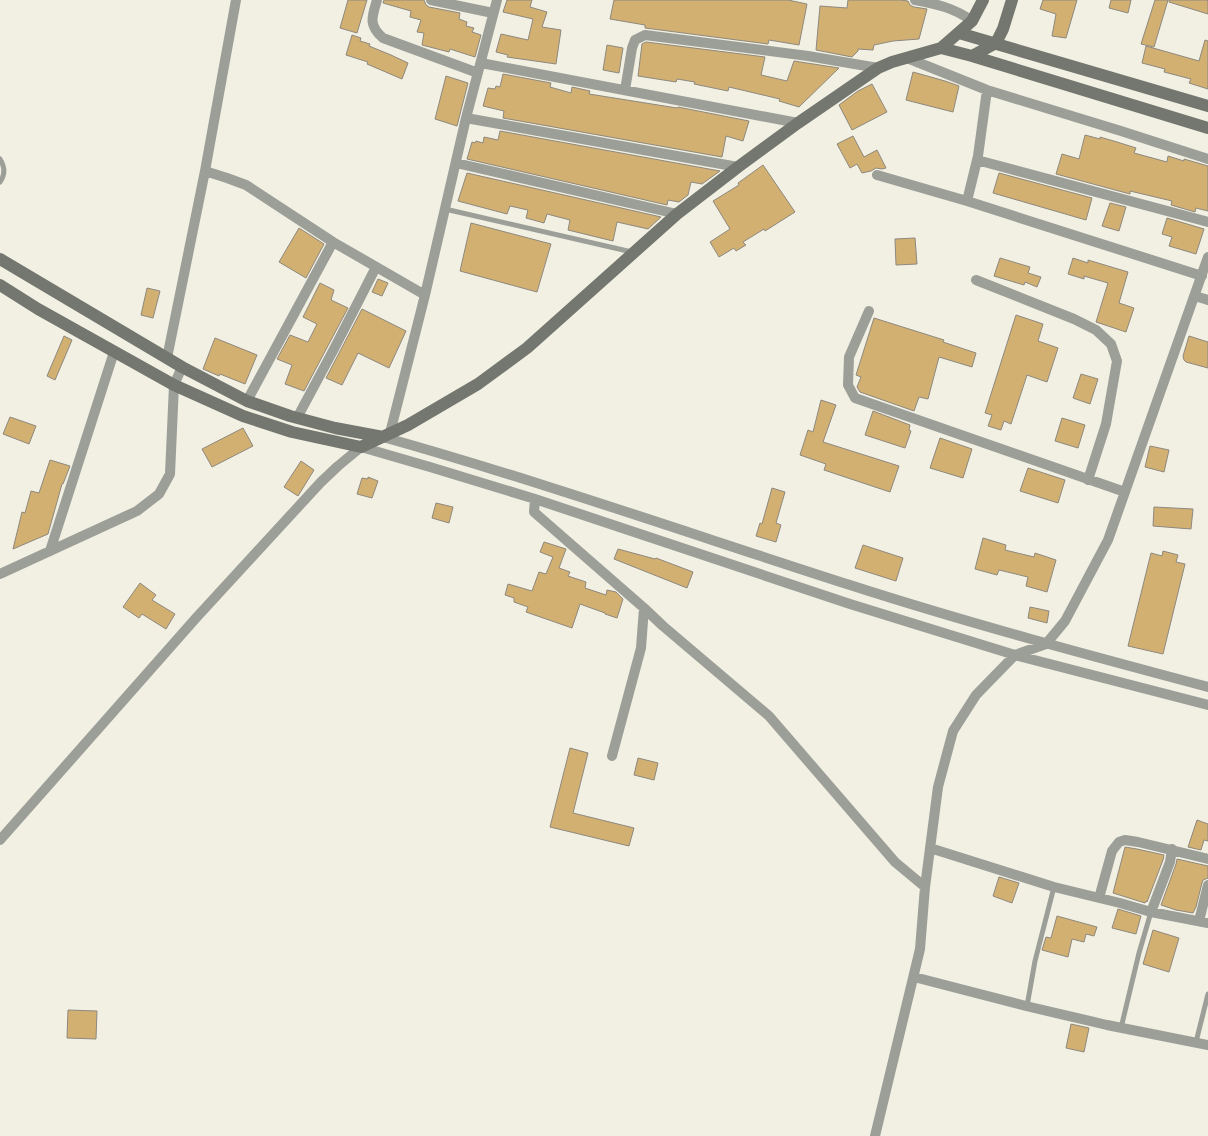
<svg xmlns="http://www.w3.org/2000/svg" width="1208" height="1136" font-family="Barlow,sans-serif">
  <style>
    .building { fill: #d2b072; stroke: #8e887e }
    .lines { fill: none; stroke-linecap: round; stroke-linejoin: round }
    .lane { stroke: #9c9e98; stroke-width: 5 }
    .street { stroke: #9c9e98; stroke-width: 10 }
    .secondary { stroke: #74776f; stroke-width: 12 }
  </style>
  <rect width="100%" height="100%" fill="#f1f0e3"/>
  <!-- building -->
  <path class="building" d="M 348,0 L 367,0 L 357,33 L 340,28 Z
    M 384,0 L 424,0 L 426,5 L 429,7 L 460,13 L 459,19 L 467,22 L 466,26 L 474,28 L 472,32 L 481,35 L 475,57 L 450,49 L 449,52 L 422,45 L 424,33 L 417,32 L 421,20 L 410,17 L 411,11 L 383,3 Z
    M 507,0 L 532,0 L 530,7 L 547,12 L 542,27 L 561,30 L 556,64 L 507,57 L 508,55 L 496,52 L 501,34 L 528,40 L 533,19 L 503,12 Z
    M 614,0 L 788,0 L 807,4 L 799,45 L 769,40 L 768,44 L 645,28 L 645,25 L 610,19 Z
    M 848,0 L 900,0 L 908,1 L 910,5 L 914,7 L 927,9 L 919,39 L 893,41 L 874,45 L 873,50 L 858,49 L 858,51 L 852,57 L 816,50 L 820,6 L 847,8 Z
    M 1043,0 L 1077,0 L 1066,38 L 1052,36 L 1056,14 L 1040,9 Z
    M 1111,0 L 1131,0 L 1128,13 L 1109,8 Z
    M 1155,0 L 1168,0 L 1154,47 L 1141,44 Z
    M 1169,0 L 1208,0 L 1208,14 L 1169,2 Z
    M 352,35 L 361,38 L 360,41 L 370,44 L 369,46 L 391,55 L 408,63 L 402,79 L 367,64 L 368,62 L 346,55 Z
    M 1205,40 L 1208,41 L 1208,89 L 1189,83 L 1191,79 L 1164,72 L 1165,69 L 1142,63 L 1146,46 L 1199,61 Z
    M 646,42 L 765,57 L 761,75 L 787,81 L 794,61 L 839,68 L 799,107 L 779,101 L 780,99 L 729,87 L 728,91 L 694,84 L 695,82 L 677,79 L 676,82 L 638,76 L 642,44 Z
    M 607,45 L 623,48 L 619,73 L 603,70 Z
    M 913,72 L 945,81 L 959,86 L 953,112 L 906,100 Z
    M 503,74 L 551,83 L 550,87 L 571,93 L 572,87 L 590,91 L 589,94 L 677,108 L 678,107 L 749,121 L 743,141 L 726,136 L 722,157 L 503,118 L 504,111 L 483,106 L 488,88 L 495,89 L 496,86 L 500,87 Z
    M 446,76 L 468,83 L 457,126 L 435,119 Z
    M 872,84 L 887,112 L 852,130 L 839,105 L 858,91 Z
    M 500,131 L 720,171 L 702,184 L 691,182 L 688,195 L 679,202 L 668,200 L 667,205 L 467,159 L 472,142 L 475,143 L 476,141 L 483,143 L 484,137 L 498,140 Z
    M 1085,135 L 1100,139 L 1100,137 L 1117,142 L 1136,148 L 1134,153 L 1167,162 L 1168,156 L 1184,161 L 1184,159 L 1208,166 L 1208,211 L 1196,208 L 1195,212 L 1171,205 L 1172,201 L 1130,191 L 1130,194 L 1056,174 L 1062,154 L 1079,159 Z
    M 853,136 L 864,157 L 877,150 L 886,168 L 882,169 L 876,168 L 871,171 L 862,173 L 857,164 L 850,168 L 837,144 Z
    M 763,165 L 795,212 L 765,231 L 764,229 L 743,242 L 746,245 L 736,251 L 734,248 L 719,257 L 710,242 L 730,229 L 713,201 L 739,185 L 738,183 Z
    M 467,173 L 661,217 L 648,229 L 617,222 L 613,241 L 568,230 L 570,220 L 547,214 L 544,223 L 526,218 L 528,210 L 510,206 L 507,214 L 458,201 Z
    M 999,173 L 1092,198 L 1086,220 L 993,193 Z
    M 1110,203 L 1126,207 L 1119,231 L 1102,226 Z
    M 1167,218 L 1204,229 L 1196,254 L 1169,246 L 1172,237 L 1162,234 Z
    M 471,223 L 551,244 L 537,292 L 460,271 Z
    M 299,228 L 324,244 L 306,278 L 279,262 Z
    M 915,238 L 917,264 L 896,265 L 895,239 Z
    M 1000,258 L 1030,267 L 1028,273 L 1041,277 L 1037,287 L 1025,282 L 1024,285 L 994,276 Z
    M 1073,258 L 1088,263 L 1088,260 L 1128,272 L 1119,303 L 1134,308 L 1126,332 L 1096,322 L 1108,283 L 1084,276 L 1084,279 L 1068,274 Z
    M 378,279 L 388,283 L 382,296 L 372,292 Z
    M 320,283 L 334,290 L 331,300 L 348,308 L 304,391 L 285,384 L 292,365 L 277,359 L 290,335 L 308,342 L 317,324 L 303,317 Z
    M 147,288 L 160,291 L 153,318 L 141,315 Z
    M 362,309 L 406,331 L 389,368 L 358,353 L 342,385 L 326,378 Z
    M 1016,315 L 1043,324 L 1038,341 L 1058,348 L 1047,382 L 1027,375 L 1011,424 L 1004,421 L 1001,430 L 988,426 L 992,415 L 985,413 Z
    M 874,318 L 944,340 L 943,342 L 976,353 L 972,367 L 939,357 L 928,399 L 919,397 L 914,411 L 860,392 L 857,387 L 861,377 L 856,375 Z
    M 64,336 L 72,340 L 55,380 L 47,376 Z
    M 1189,336 L 1208,342 L 1208,368 L 1186,362 L 1184,360 L 1183,356 Z
    M 215,338 L 257,355 L 245,384 L 220,374 L 219,376 L 203,369 Z
    M 1081,374 L 1098,379 L 1090,404 L 1073,398 Z
    M 821,400 L 836,405 L 823,442 L 899,466 L 890,492 L 824,470 L 826,464 L 800,455 L 808,430 L 813,432 Z
    M 873,411 L 910,425 L 909,430 L 911,431 L 905,448 L 865,435 Z
    M 10,417 L 36,426 L 29,444 L 3,434 Z
    M 1062,418 L 1085,425 L 1078,448 L 1055,441 Z
    M 243,428 L 253,446 L 212,467 L 202,449 Z
    M 940,438 L 972,449 L 963,478 L 930,468 Z
    M 1150,446 L 1169,450 L 1164,472 L 1145,467 Z
    M 50,460 L 70,466 L 63,484 L 62,484 L 48,534 L 13,549 L 22,512 L 25,513 L 31,491 L 39,493 Z
    M 301,461 L 314,470 L 298,496 L 284,487 Z
    M 1028,468 L 1065,480 L 1058,503 L 1020,491 Z
    M 368,477 L 378,481 L 372,498 L 357,494 L 362,478 L 368,479 Z
    M 772,488 L 785,492 L 776,523 L 781,525 L 776,542 L 756,536 L 760,523 L 762,524 Z
    M 436,503 L 453,507 L 449,523 L 432,518 Z
    M 1154,507 L 1193,509 L 1191,529 L 1153,526 Z
    M 983,538 L 1006,545 L 1005,550 L 1034,557 L 1035,553 L 1056,560 L 1047,592 L 1026,586 L 1028,577 L 999,570 L 997,575 L 975,569 Z
    M 544,542 L 566,549 L 559,568 L 570,572 L 568,576 L 586,582 L 585,588 L 606,595 L 607,590 L 616,592 L 623,599 L 617,618 L 605,614 L 605,613 L 580,604 L 572,628 L 526,612 L 528,607 L 514,602 L 514,598 L 505,595 L 508,584 L 532,591 L 539,572 L 546,574 L 553,557 L 540,552 Z
    M 863,545 L 903,558 L 896,581 L 855,568 Z
    M 618,549 L 655,559 L 656,558 L 693,572 L 687,588 L 614,559 Z
    M 1163,551 L 1178,555 L 1176,562 L 1185,564 L 1163,654 L 1128,646 L 1151,553 L 1162,556 Z
    M 140,583 L 156,595 L 152,600 L 175,614 L 166,629 L 142,614 L 139,618 L 123,607 Z
    M 1030,607 L 1049,611 L 1047,623 L 1028,618 Z
    M 570,748 L 588,753 L 573,813 L 634,828 L 629,846 L 550,827 Z
    M 638,758 L 658,763 L 654,780 L 634,775 Z
    M 1197,820 L 1208,824 L 1208,841 L 1204,840 L 1201,850 L 1188,847 Z
    M 1125,847 L 1137,849 L 1164,855 L 1163,860 L 1147,902 L 1146,901 L 1145,903 L 1113,893 Z
    M 1177,859 L 1208,866 L 1208,878 L 1203,880 L 1202,883 L 1196,907 L 1193,913 L 1176,910 L 1161,905 L 1176,864 Z
    M 999,877 L 1019,883 L 1012,903 L 993,896 Z
    M 1118,909 L 1141,916 L 1136,934 L 1112,928 Z
    M 1057,916 L 1097,927 L 1094,936 L 1086,934 L 1084,942 L 1072,939 L 1068,957 L 1042,950 L 1046,937 L 1051,938 Z
    M 1153,930 L 1179,938 L 1169,972 L 1143,964 Z
    M 68,1010 L 97,1011 L 96,1039 L 67,1038 Z
    M 1071,1024 L 1089,1028 L 1084,1052 L 1066,1048 Z"/>
  <g class="lines">
    <!-- lane -->
    <path class="lane" d="M 0,159 C 5,167 5,175 0,182
      M 445,209 L 632,252
      M 1027,1006 L 1035,961 L 1054,887
      M 1121,1028 L 1139,953 L 1151,912
      M 1196,1042 L 1208,994"/>
    <!-- street -->
    <path class="street" d="M 377,0 C 372,17 368,25 383,38 L 478,73
      M 431,0 L 493,13
      M 915,0 C 936,4 955,8 972,21
      M 907,58 L 987,90 L 1121,131 L 1208,159
      M 481,63 L 798,123
      M 625,90 L 632,48 L 635,40 L 645,35 L 808,56 L 878,68
      M 466,118 L 738,167
      M 977,160 L 1208,222
      M 456,163 L 677,214
      M 205,171 L 227,178 L 246,185 L 333,242
      M 877,175 L 967,201 L 1202,276
      M 967,201 L 978,156 L 987,90
      M 976,280 L 1074,319 L 1096,330 L 1111,344 L 1117,361 L 1106,424 L 1088,480
      M 1195,296 L 1208,300
      M 869,311 L 849,357 L 848,385 L 855,398 L 1125,492
      M 167,358 L 205,171 L 236,0
      M 247,401 L 333,242 L 425,295
      M 297,418 L 334,349 L 376,267
      M 390,433 L 425,295 L 466,118 L 497,0
      M 383,437 C 540,481 694,535 850,585 C 968,623 1088,655 1208,687
      M 535,499 L 534,512 L 644,608 L 663,626 L 769,716 L 895,862 L 925,887
      M 50,551 L 114,352
      M 0,574 L 137,511 L 159,494 L 170,474 L 174,385 L 182,367
      M 612,756 L 641,648 L 644,608
      M 0,840 L 196,618 L 321,482 L 338,466 L 361,447 L 430,467 L 535,499 L 850,604 L 1015,655 L 1208,705
      M 930,848 L 1054,887 L 1120,903 L 1151,912 L 1208,923
      M 1099,898 L 1112,851 L 1119,842 L 1125,840 L 1138,842 L 1208,859
      M 1151,912 L 1170,862 L 1172,849
      M 1199,921 L 1208,885
      M 914,977 L 1026,1006 L 1107,1025 L 1208,1045
      M 875,1136 L 920,949 L 925,887 L 938,787 L 953,731 L 976,695 L 1015,655 L 1046,644 L 1065,621 L 1108,540 L 1208,257"/>
    <!-- secondary -->
    <path class="secondary" d="M 959,33 L 1208,106
      M 941,48 L 972,56 L 996,43 L 1003,29 L 1012,0
      M 972,56 L 1208,128
      M 0,259 L 182,367 L 247,401 L 290,416 L 335,428 L 383,437
      M 0,285 L 38,309 L 174,385 L 243,416 L 292,432 L 361,447 L 408,425 L 478,384 L 527,348 L 677,214 L 738,167 L 798,123 L 878,68 L 892,62 L 941,48 L 972,21 L 983,0"/>
  </g>
</svg>
